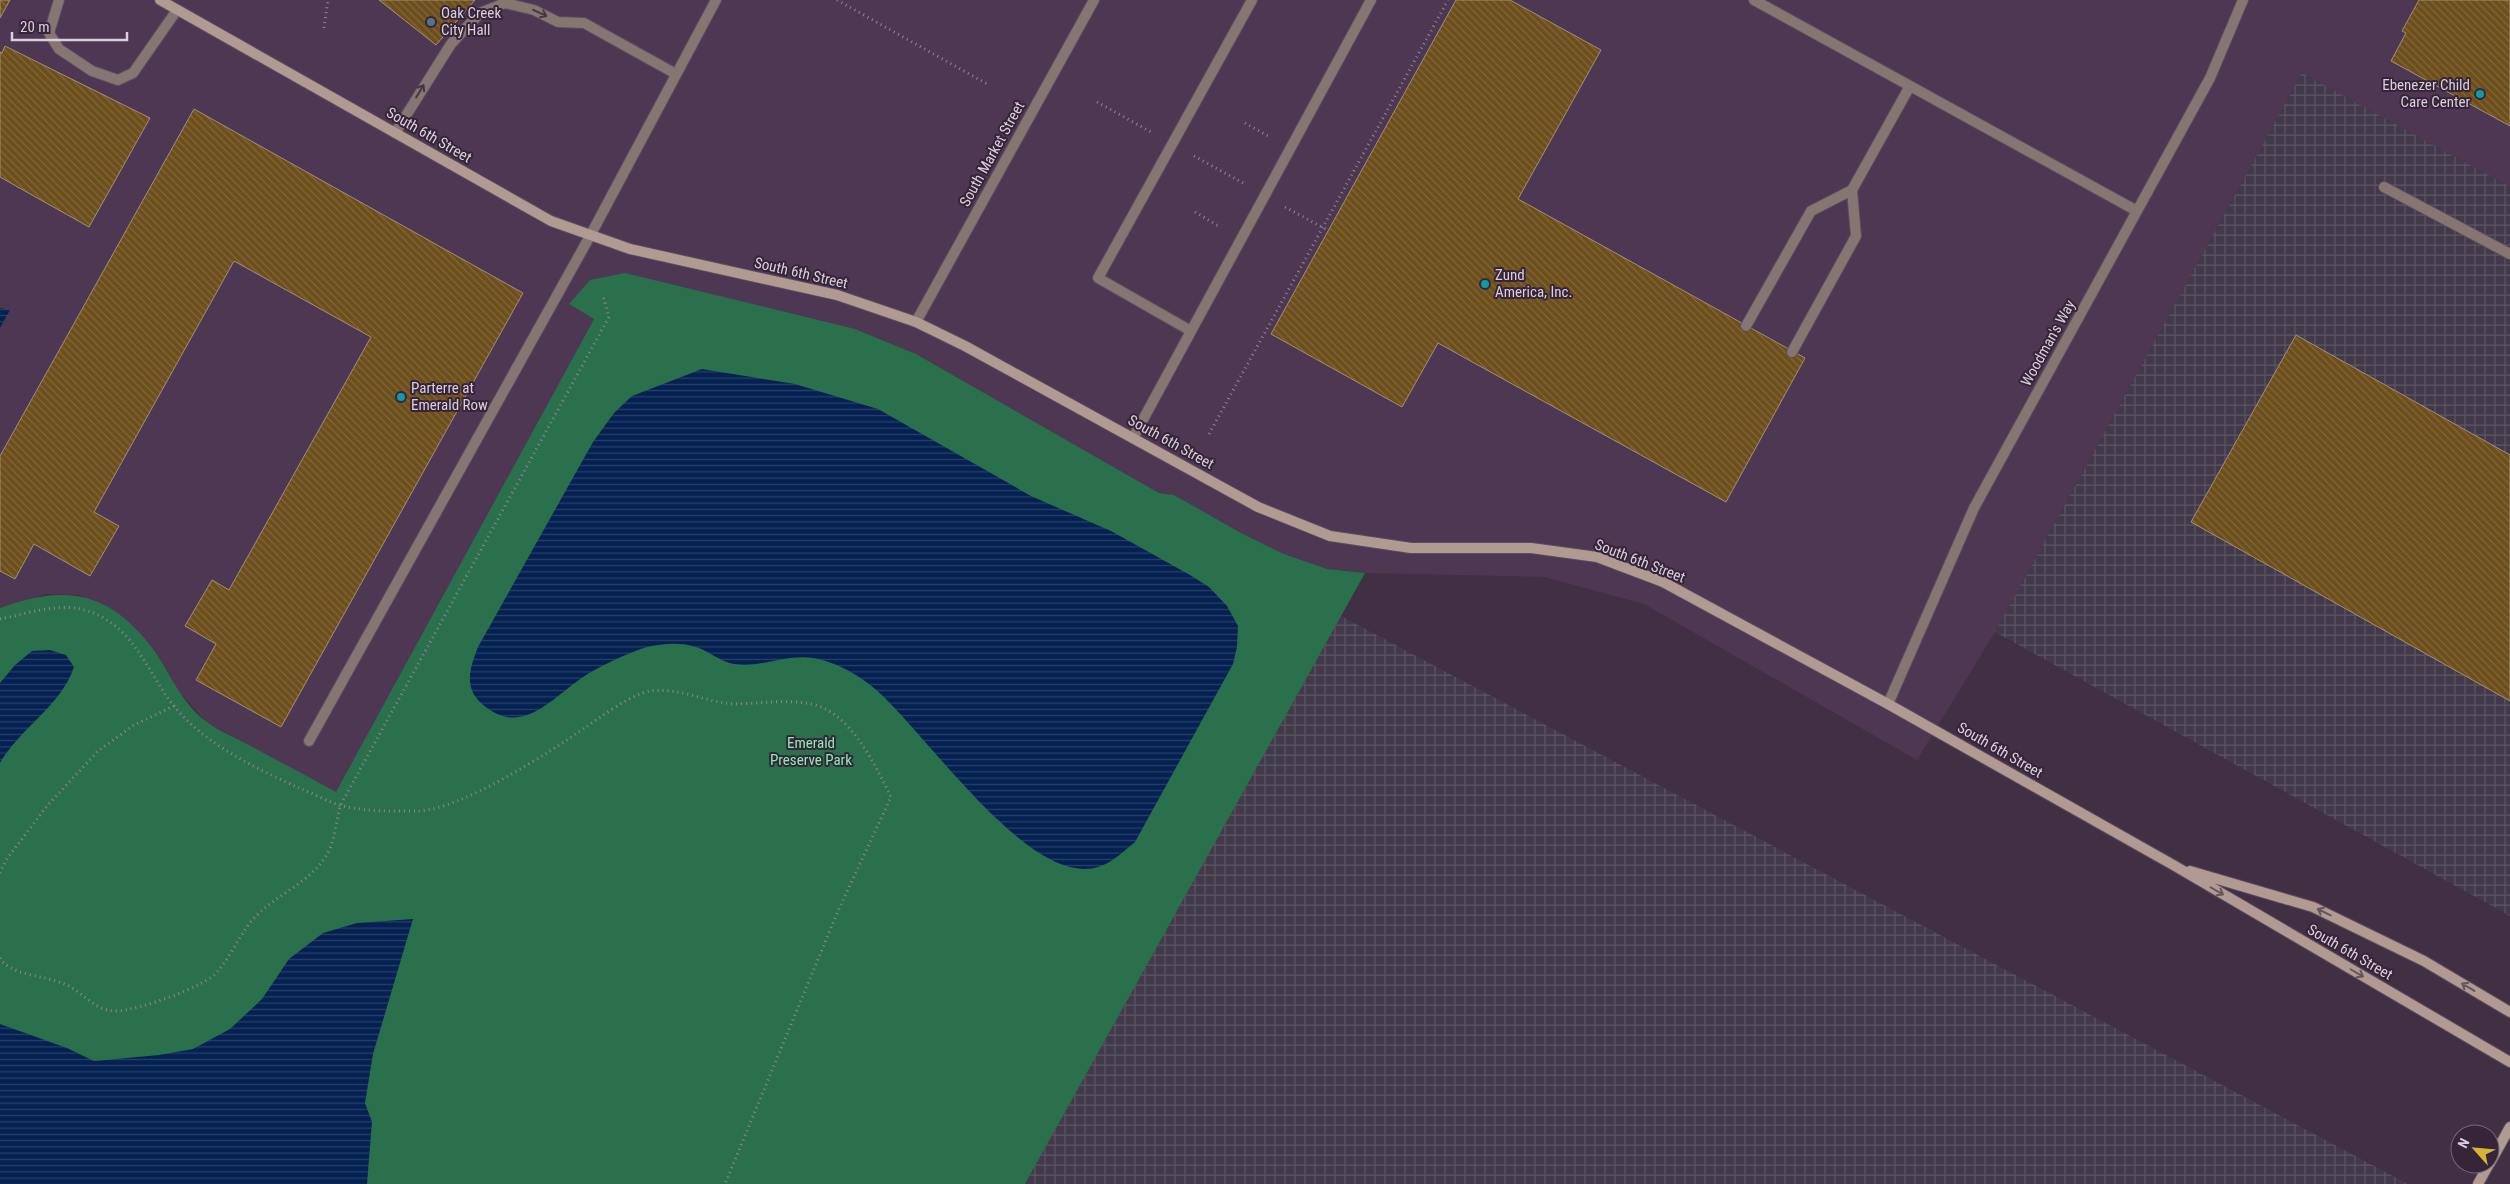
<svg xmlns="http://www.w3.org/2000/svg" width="2510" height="1184" font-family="'Roboto Condensed',sans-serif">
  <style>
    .built { fill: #4d3752 }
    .industrial { fill: url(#industrial-grid) }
    .park { fill: #2b704c }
    .water { fill: url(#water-rules) }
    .building { fill: url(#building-back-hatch); stroke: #a39075 }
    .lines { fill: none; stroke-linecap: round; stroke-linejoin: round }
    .lane-casing { stroke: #5d4c5f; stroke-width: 12 }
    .street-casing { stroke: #5d4c5f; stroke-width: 12 }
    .secondary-casing { stroke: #5d4c5f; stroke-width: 12 }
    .path { stroke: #938495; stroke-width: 3; stroke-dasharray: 1 4; stroke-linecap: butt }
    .lane { stroke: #857671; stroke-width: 10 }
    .street { stroke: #857671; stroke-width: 10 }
    .secondary { stroke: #b19a92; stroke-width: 10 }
    .oneway { stroke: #463544 }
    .oneway2 { stroke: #67545d }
    .service-dot { fill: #5c6f8a; stroke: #362539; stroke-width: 2 }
    .culture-dot { fill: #0f9aa8; stroke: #362539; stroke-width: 2 }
    .labels { text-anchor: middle; stroke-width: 4; stroke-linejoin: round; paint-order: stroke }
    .poi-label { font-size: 15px; fill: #dacfdc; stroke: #362539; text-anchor: start }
    .street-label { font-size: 15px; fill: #dacfdc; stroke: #362539 }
    .park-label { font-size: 15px; fill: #86edb3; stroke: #362539 }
  </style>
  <defs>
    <pattern id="industrial-grid" width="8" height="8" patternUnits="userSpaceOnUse" patternTransform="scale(1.25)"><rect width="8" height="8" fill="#423a4a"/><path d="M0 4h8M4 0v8" fill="none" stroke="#5d5564"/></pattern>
    <pattern id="water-rules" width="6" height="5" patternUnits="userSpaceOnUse" patternTransform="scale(1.25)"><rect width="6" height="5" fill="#042152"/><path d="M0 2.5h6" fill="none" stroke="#28406a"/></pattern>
    <pattern id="building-back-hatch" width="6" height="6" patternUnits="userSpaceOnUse" patternTransform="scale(1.25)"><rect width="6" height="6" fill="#6d4f1c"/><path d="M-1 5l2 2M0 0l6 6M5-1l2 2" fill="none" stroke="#81673c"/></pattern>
  </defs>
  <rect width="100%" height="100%" fill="#412f44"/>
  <!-- built -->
  <path class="built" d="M 0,0 L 2510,0 L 2510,187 L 2302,73 L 1995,632 L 1917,760 L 1644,604 L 1544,577 L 1365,573 L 1327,569 L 1284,554 L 1243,534 L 1174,495 L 1159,493 L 916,354 L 855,329 L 570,304 L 594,319 L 336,793 L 206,722 L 179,691 L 152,649 L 128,623 L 79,595 L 46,594 L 0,608 Z"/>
  <!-- industrial -->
  <path class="industrial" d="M 2302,73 L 2510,187 L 2510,916 L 1995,632 Z
    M 1341,616 L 2408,1184 L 1025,1184 Z"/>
  <!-- park -->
  <path class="park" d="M 625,273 L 855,329 L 916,354 L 1159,493 L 1174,495 L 1243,534 L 1284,554 L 1327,569 L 1365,573 L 1025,1184 L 0,1184 L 0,608 C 66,584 109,591 153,649 C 170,673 182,704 207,722 C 219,731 234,737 247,744 C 277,760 307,776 336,792 L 594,319 L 569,304 L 590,280 Z"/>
  <!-- water -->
  <path class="water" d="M 0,308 L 10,310 L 0,328 Z
    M 702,369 L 795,384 L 878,409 L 1031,496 L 1111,531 L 1190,575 L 1209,587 L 1227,606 L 1238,626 L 1237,647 L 1233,664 L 1135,842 C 1124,851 1114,861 1101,866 C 1029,893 921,723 869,684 C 853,672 833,661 813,658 C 786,654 761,668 734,664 C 720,662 707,649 692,646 C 679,642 660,644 647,647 C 632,651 591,670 579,680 C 548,702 520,737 482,704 C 463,687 470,668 478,647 L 593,442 L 614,413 L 632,396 Z
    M 50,650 L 66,655 L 74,667 C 61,706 20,728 0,763 L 0,683 L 15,665 L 32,651 Z
    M 413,919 L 373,1054 L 365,1103 L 372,1122 L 367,1184 L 0,1184 L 0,1024 L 67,1048 L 94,1061 L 159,1055 L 193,1049 L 230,1029 L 262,999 L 289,959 L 323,933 L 357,923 Z"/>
  <!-- building -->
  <path class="building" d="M 0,0 L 10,0 L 0,18 Z
    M 379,0 L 475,0 L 436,45 Z
    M 1456,0 L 1510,0 L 1601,50 L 1518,199 L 1805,358 L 1726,502 L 1438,343 L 1402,407 L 1271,334 Z
    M 2419,0 L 2510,0 L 2510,126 L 2391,61 L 2406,33 L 2402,31 Z
    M 5,46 L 150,118 L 89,227 L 0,177 L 0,52 L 2,53 Z
    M 194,109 L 523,293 L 281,727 L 196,680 L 216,644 L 185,626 L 212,580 L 229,590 L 371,337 L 234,261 L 94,512 L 119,526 L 90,576 L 34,544 L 15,579 L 0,571 L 0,456 Z
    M 2296,335 L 2510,455 L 2510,701 L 2191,522 Z"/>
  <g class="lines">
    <defs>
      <path id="lane" d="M 59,0 L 49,33 L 59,49 L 92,71 L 118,80 L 133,73 L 177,10
        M 1754,0 L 2137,211
        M 395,133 L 451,44 L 480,13 L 505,3 L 534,10 L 558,22 L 584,23 L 676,74
        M 2384,187 L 2510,254
        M 1746,326 L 1811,211 L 1852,190
        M 1191,331 L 1098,278 L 1252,0
        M 1792,352 L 1856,236 L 1852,190 L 1910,86
        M 1133,438 L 1371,0
        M 1888,704 L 1974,508 L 2210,78 L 2243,0
        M 309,741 L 590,236 L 716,0"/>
      <path id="street" d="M 916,322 L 1094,0"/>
      <path id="secondary" d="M 160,0 L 551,221 L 630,249 L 837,295 L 916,322 L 965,346 L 1258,507 L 1330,536 L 1411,548 L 1531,548 L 1597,557 L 1663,582 L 1888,704 L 2175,866 L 2510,1062
        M 2190,871 L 2313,907 L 2424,961 L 2510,1012
        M 2490,1163 L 2510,1127
        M 2478,1184 L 2489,1164"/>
    </defs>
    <!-- lane casing -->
    <use href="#lane" class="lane-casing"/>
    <!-- street casing -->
    <use href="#street" class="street-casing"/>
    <!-- secondary casing -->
    <use href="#secondary" class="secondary-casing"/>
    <!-- path -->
    <path class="path" d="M 837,0 L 989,85
      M 324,28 L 328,0
      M 1097,102 L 1151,132
      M 1245,123 L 1268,136
      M 1194,156 L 1243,183
      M 1285,207 L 1329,231
      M 1195,212 L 1220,227
      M 1209,434 L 1448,0
      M 0,619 C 35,612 68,598 102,617 C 138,637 149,675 174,706 C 205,745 261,771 306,791 C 317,795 328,802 339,805 C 364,812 393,811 418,811 C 461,810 550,752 586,727 C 600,717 634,693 650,691 C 682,687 708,704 738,704 C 763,703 787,699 811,704 C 850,711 875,765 891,797 L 838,911 L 725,1184
      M 0,873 L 6,860 L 47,806 L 98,751 L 134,725 L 174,706
      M 0,958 C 9,975 45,976 62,983 C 83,990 93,1012 118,1011 C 138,1010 206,987 218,971 C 232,954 240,934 254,918 C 278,892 317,881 331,846 C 335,834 337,819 340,806 L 609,317 L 603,296"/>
    <!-- lane -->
    <use href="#lane" class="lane"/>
    <!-- street -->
    <use href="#street" class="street"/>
    <!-- secondary -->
    <use href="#secondary" class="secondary"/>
  </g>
  <!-- one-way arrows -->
  <defs><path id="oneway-shaft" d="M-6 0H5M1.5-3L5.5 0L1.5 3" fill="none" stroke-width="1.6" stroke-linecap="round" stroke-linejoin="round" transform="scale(1.25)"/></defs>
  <g class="oneway">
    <use href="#oneway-shaft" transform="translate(540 13) rotate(25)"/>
    <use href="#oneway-shaft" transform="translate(420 91) rotate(-59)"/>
  </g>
  <g class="oneway2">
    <use href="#oneway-shaft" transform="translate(2217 891) rotate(30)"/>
    <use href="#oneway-shaft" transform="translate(2324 912) rotate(-154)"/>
    <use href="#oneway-shaft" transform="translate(2357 973) rotate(30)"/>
    <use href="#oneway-shaft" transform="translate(2468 987) rotate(-149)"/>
  </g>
  <!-- markers -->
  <circle class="service-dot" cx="431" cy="22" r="5"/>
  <g class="culture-dot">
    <circle cx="2480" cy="94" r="5"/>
    <circle cx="1485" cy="284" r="5"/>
    <circle cx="401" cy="397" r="5"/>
  </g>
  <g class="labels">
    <!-- poi labels -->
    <g class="poi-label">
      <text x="441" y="18">Oak Creek<tspan x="441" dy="17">City Hall</tspan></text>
      <text x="2470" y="90" text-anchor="end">Ebenezer Child<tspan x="2470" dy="17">Care Center</tspan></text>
      <text x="1495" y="280">Zund<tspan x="1495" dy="17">America, Inc.</tspan></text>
      <text x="411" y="393">Parterre at<tspan x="411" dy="17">Emerald Row</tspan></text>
    </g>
    <!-- street labels -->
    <g class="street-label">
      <text transform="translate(429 135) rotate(30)" y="5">South 6th Street</text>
      <text transform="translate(992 154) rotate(-61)" y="5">South Market Street</text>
      <text transform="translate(801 273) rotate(13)" y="5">South 6th Street</text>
      <text transform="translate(2048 343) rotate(-61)" y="5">Woodman's Way</text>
      <text transform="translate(1171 442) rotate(29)" y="5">South 6th Street</text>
      <text transform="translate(1640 561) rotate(21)" y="5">South 6th Street</text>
      <text transform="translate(2000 750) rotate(30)" y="5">South 6th Street</text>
      <text transform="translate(2350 952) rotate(30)" y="5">South 6th Street</text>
    </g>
    <!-- park labels -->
    <g class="park-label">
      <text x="811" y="748">Emerald<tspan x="811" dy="17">Preserve Park</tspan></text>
    </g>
  </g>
  <!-- north arrow -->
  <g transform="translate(2475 1149) rotate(297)"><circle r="24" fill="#362539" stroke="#78697a"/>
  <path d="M0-4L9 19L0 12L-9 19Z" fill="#dab333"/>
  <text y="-8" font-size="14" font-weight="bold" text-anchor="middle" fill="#dacfdc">N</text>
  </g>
  <!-- scale -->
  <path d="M12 32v8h115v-8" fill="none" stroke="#dacfdc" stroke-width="2.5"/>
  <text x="20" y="32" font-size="15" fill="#dacfdc" stroke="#362539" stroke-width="4" paint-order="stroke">20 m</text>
</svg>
